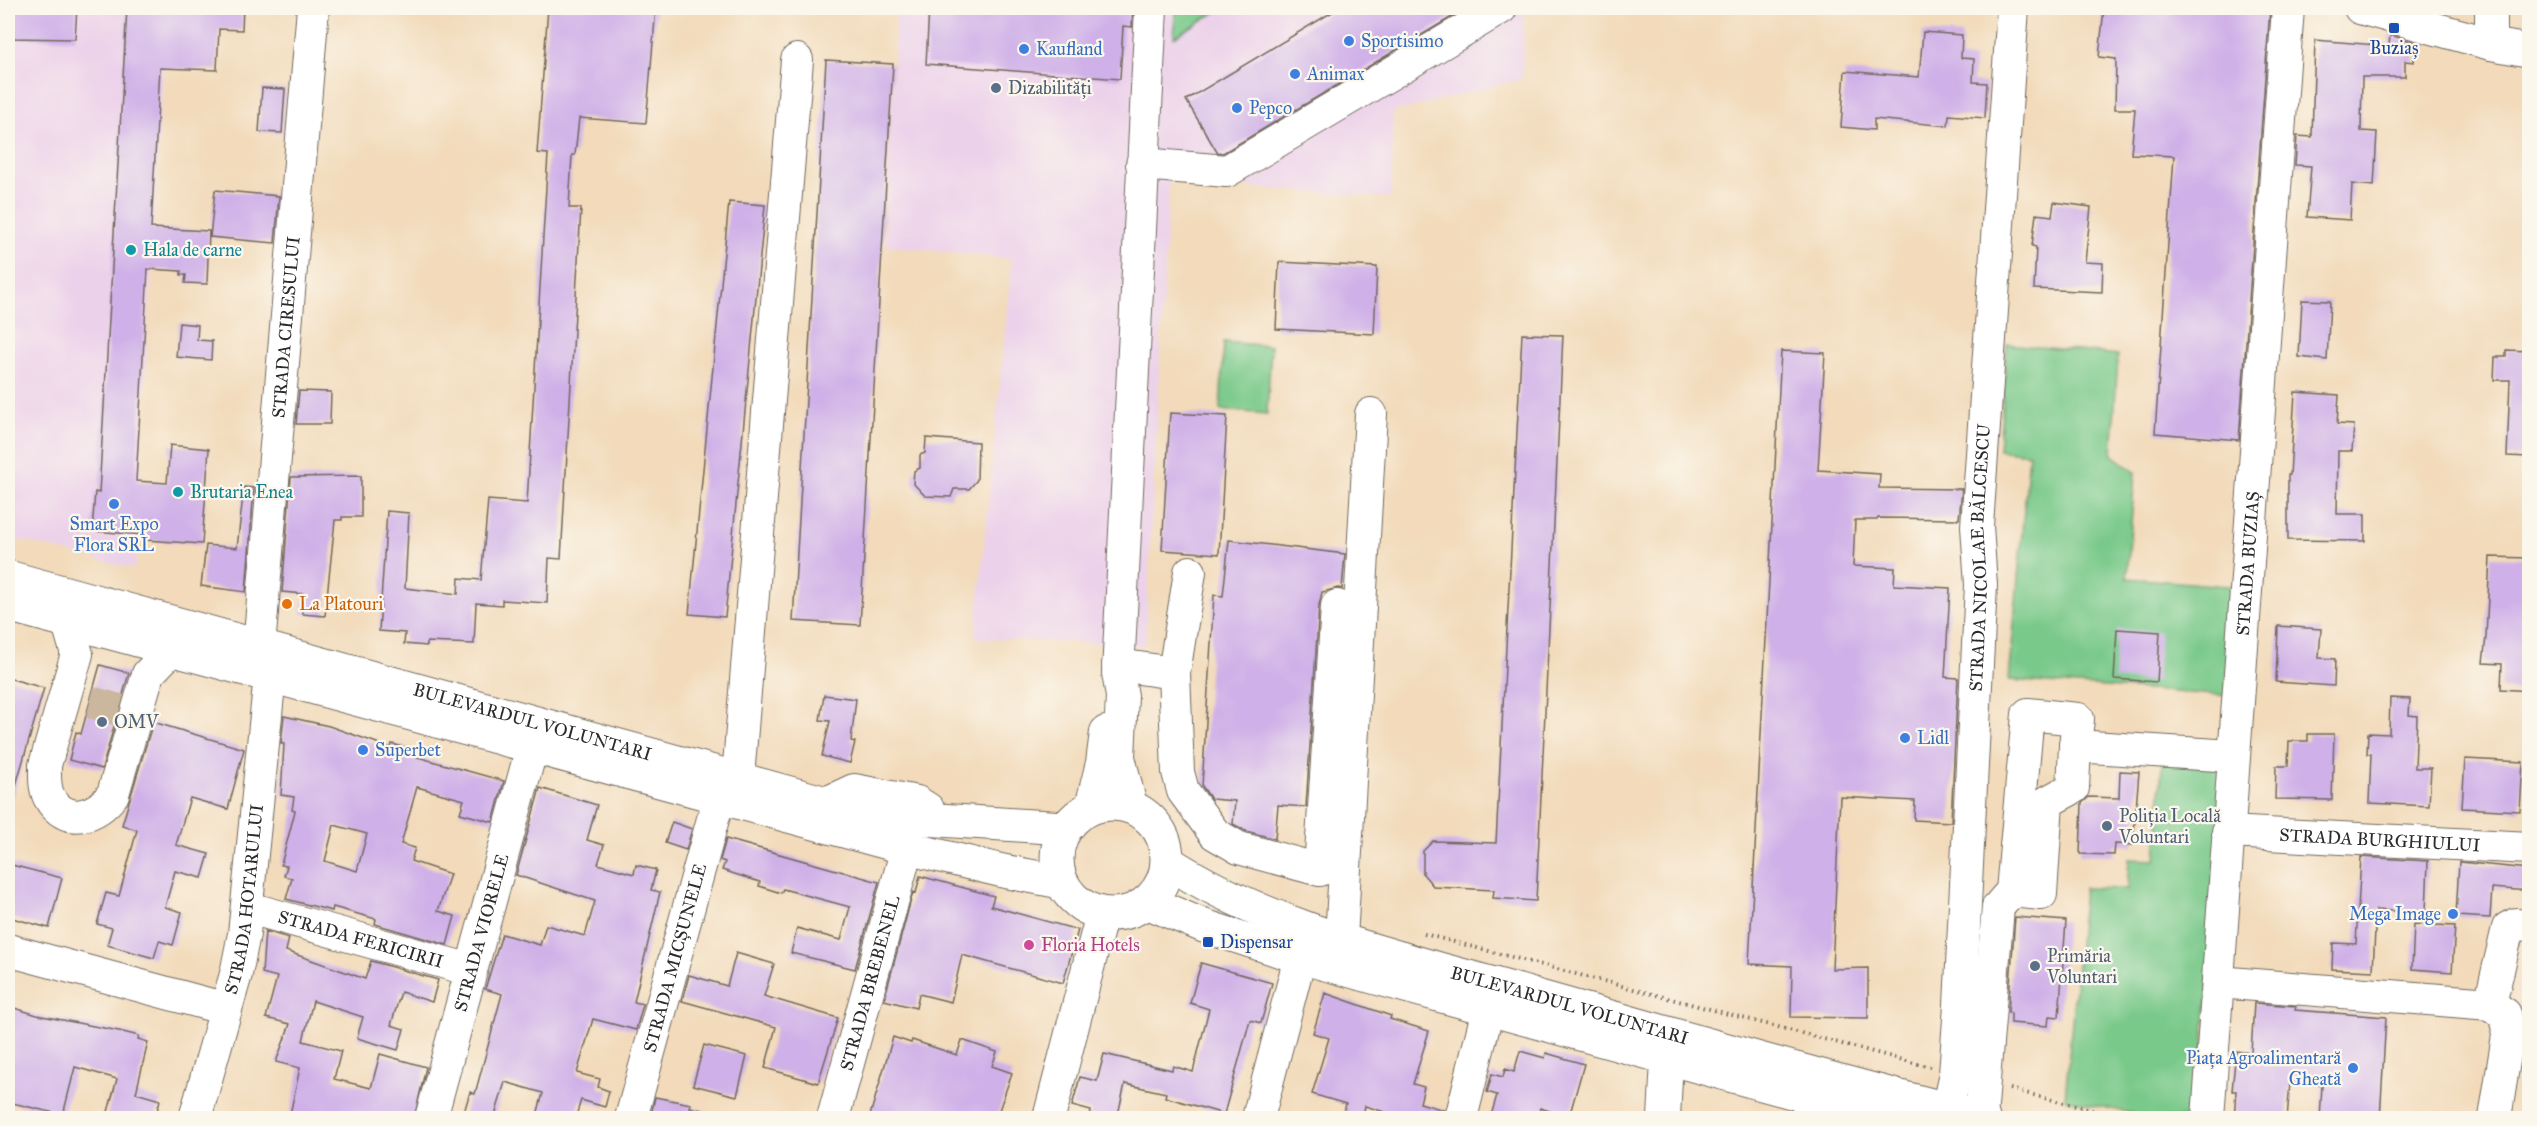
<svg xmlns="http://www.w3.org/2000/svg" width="2537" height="1126" font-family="'IM FELL Great Primer',serif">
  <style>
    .built { fill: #ecd1ea }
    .green { fill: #79c98a; stroke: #527a5a; stroke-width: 1.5 }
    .building { fill: #cfb0e8; fill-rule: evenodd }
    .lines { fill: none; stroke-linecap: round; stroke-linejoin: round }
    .minor-tunnel { stroke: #cab79d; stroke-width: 32; stroke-dasharray: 32 16; stroke-linecap: butt }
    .minor-casing { stroke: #71685d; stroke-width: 34 }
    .highway-casing { stroke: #71685d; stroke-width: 35 }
    .path { stroke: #71685d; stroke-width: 4; stroke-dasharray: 1.5 4.5; stroke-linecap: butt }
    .minor { stroke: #fff; stroke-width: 32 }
    .highway { stroke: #fff; stroke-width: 33 }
    .transit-dot { fill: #1a4fb4; stroke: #fbf7ec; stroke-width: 2 }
    .shop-dot { fill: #3f7fe0; stroke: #fbf7ec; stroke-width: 2 }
    .service-dot { fill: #5c6f8a; stroke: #fbf7ec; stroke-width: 2 }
    .culture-dot { fill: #0f9aa8; stroke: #fbf7ec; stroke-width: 2 }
    .food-dot { fill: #e8710a; stroke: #fbf7ec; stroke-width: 2 }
    .hotel-dot { fill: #d1479c; stroke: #fbf7ec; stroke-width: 2 }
    .labels { text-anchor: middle; stroke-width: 4.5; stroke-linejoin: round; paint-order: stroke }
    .shop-label { font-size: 18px; fill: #366cbe; stroke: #fbf7ec; text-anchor: start }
    .transit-label { font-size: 18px; fill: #164399; stroke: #fbf7ec }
    .service-label { font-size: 18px; fill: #4e5e75; stroke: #fbf7ec; text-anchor: start }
    .culture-label { font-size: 18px; fill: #0d838f; stroke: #fbf7ec; text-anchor: start }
    .street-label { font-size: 18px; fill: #2b2b2b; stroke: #fbf7ec }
    .food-label { font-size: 18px; fill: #c56008; stroke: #fbf7ec; text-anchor: start }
    .hotel-label { font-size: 18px; fill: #b23c85; stroke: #fbf7ec; text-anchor: start }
  </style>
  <rect width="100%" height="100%" fill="#fbf7ec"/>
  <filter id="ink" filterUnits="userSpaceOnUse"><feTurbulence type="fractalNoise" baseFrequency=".0167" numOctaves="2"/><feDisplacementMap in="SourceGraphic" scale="12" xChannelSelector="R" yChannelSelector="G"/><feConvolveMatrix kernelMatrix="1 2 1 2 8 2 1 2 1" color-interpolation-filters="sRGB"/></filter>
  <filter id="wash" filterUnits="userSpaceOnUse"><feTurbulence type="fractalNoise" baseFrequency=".008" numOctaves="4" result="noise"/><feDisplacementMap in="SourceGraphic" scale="24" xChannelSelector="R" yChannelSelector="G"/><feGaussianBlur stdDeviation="1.35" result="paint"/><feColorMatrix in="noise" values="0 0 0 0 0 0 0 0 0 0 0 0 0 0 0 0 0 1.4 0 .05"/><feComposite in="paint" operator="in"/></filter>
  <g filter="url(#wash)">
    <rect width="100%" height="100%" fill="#f2daba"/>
    <!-- built -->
    <path class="built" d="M 8,8 L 166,8 L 135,569 L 8,537 Z
      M 896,8 L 1524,8 L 1522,79 L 1393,112 L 1391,198 L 1169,181 L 1145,645 L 975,638 L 1012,259 L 886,245 Z"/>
    <!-- green -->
    <path class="green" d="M 1176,8 L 1223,8 L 1174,37 Z
      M 1224,342 L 1271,346 L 1267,414 L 1220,410 Z
      M 2007,344 L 2118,355 L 2112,455 L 2135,472 L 2127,578 L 2239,587 L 2230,696 L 2009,680 L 2029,454 L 1999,450 Z
      M 2162,763 L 2225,768 L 2198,1118 L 2154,1118 L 2065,1099 L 2084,888 L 2127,889 L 2129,859 L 2156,860 Z"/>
    <g id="blocks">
      <!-- building -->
      <path class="building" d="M 8,8 L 77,8 L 75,39 L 8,38 Z
        M 127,8 L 243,8 L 242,30 L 219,29 L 217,70 L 160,68 L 151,228 L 209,231 L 207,284 L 185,283 L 186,275 L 181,275 L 181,271 L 148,269 L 136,481 L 167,483 L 170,445 L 209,449 L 202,544 L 146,540 L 146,535 L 92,531 L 95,492 L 99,493 Z
        M 548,8 L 656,8 L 646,123 L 579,118 L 575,155 L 572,155 L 569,208 L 581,208 L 561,559 L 549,558 L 547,603 L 502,600 L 502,605 L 476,603 L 474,644 L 427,642 L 427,646 L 404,644 L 405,633 L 379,631 L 387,511 L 409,513 L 405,588 L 458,594 L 459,578 L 481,580 L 488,500 L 527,503 L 548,154 L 537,153 Z
        M 929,8 L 1133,8 L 1132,27 L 1123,26 L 1120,79 L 926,64 Z
        M 1339,8 L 1467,8 L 1223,153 L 1217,152 L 1186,100 Z
        M 2104,8 L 2270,8 L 2239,440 L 2155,433 L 2174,156 L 2131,154 L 2135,109 L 2115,109 L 2116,59 L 2099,57 Z
        M 1923,32 L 1962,35 L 1961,58 L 1974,59 L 1973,82 L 1987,83 L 1985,118 L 1949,115 L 1948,126 L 1874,119 L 1874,130 L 1841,127 L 1845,71 L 1919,77 Z
        M 2390,35 L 2415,42 L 2414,62 L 2405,61 L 2405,77 L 2362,77 L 2361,131 L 2377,132 L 2374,186 L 2352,184 L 2350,220 L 2307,217 L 2311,166 L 2295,165 L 2297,136 L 2312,137 L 2315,40 L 2389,46 Z
        M 826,60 L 893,64 L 860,625 L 793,621 Z
        M 262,88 L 285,89 L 282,133 L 259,132 Z
        M 215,190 L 279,196 L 275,243 L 210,237 Z
        M 729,202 L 765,205 L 725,617 L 689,614 Z
        M 2054,202 L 2091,207 L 2085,262 L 2103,263 L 2102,292 L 2034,289 L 2036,247 L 2032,246 L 2036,214 L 2052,216 Z
        M 1279,262 L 1377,267 L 1374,334 L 1276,329 Z
        M 2302,300 L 2330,301 L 2327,360 L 2299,357 Z
        M 179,323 L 198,325 L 197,340 L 212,341 L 211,360 L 176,357 Z
        M 1522,334 L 1563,335 L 1536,901 L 1493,898 L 1494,890 L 1434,887 L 1423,874 L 1423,851 L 1433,841 L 1496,843 Z
        M 2506,350 L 2529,351 L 2529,457 L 2507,456 L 2510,380 L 2494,380 L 2495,357 L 2506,357 Z
        M 1781,351 L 1825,353 L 1818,470 L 1880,474 L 1879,488 L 1962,489 L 1959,519 L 1878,518 L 1877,520 L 1855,520 L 1853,566 L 1895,568 L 1894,585 L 1950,588 L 1945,677 L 1958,678 L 1951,822 L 1914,820 L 1915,801 L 1840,797 L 1832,969 L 1868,968 L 1868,1018 L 1791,1017 L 1792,966 L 1749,964 Z
        M 299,391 L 331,392 L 330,424 L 296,424 Z
        M 2295,392 L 2339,395 L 2337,424 L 2354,425 L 2352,451 L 2338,451 L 2337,514 L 2365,514 L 2365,541 L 2288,540 L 2288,475 L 2290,475 Z
        M 1170,413 L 1227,416 L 1219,554 L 1162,550 Z
        M 926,438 L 978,442 L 977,480 L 969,489 L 954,489 L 951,497 L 925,496 L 913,483 L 914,471 L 920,468 L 920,455 L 925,453 Z
        M 361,476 L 361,517 L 342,517 L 342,520 L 335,520 L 325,616 L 302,614 L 304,594 L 282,592 L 291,477 Z
        M 244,487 L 254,488 L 246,592 L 201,586 L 206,545 L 237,548 Z
        M 1229,540 L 1345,554 L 1342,589 L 1338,588 L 1322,592 L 1319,605 L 1306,807 L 1278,805 L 1275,839 L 1246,831 L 1233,824 L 1235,801 L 1211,799 L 1202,786 L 1214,595 L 1223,596 Z
        M 2490,557 L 2529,558 L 2529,691 L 2501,689 L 2502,664 L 2483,663 L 2486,637 Z
        M 2278,626 L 2321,629 L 2319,658 L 2335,659 L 2334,686 L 2276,682 Z
        M 2117,629 L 2160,632 L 2157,682 L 2114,679 Z
        M 100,665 L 129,673 L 102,769 L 69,760 L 76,732 L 81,734 Z
        M 8,678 L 44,688 L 12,799 L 8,798 Z
        M 824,695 L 856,699 L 851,741 L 855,742 L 850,763 L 822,756 L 830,721 L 820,720 Z
        M 2390,698 L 2410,699 L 2409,715 L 2417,716 L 2415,768 L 2431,768 L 2429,806 L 2369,803 L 2371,754 L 2367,754 L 2368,733 L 2389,734 Z
        M 284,716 L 329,726 L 391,748 L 392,744 L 411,749 L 410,755 L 504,781 L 493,822 L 460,813 L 464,800 L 417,787 L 401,844 L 415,848 L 411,861 L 450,874 L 438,911 L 455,916 L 447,945 L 375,924 L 376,919 L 333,907 L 332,911 L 286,899 L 292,878 L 284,876 L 287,866 L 281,865 L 295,811 L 292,810 L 294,797 L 281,795 L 284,744 L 281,743 ZM 334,825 L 367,834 L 357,871 L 325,861 Z
        M 153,722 L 244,749 L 228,809 L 190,798 L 176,845 L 209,854 L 202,878 L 175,871 L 165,907 L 182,912 L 173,945 L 159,941 L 154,958 L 107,945 L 112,928 L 97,924 L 106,893 L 119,896 L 137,830 L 122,825 Z
        M 2308,734 L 2334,734 L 2332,800 L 2275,799 L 2276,766 L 2288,766 L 2289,741 L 2308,741 Z
        M 2465,759 L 2523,762 L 2520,811 L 2462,808 Z
        M 2120,771 L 2139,772 L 2133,845 L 2115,844 L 2114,855 L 2080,854 L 2082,803 L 2089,797 L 2119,798 Z
        M 540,788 L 597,805 L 587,840 L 604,845 L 598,864 L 634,874 L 636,865 L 656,870 L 651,890 L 660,892 L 634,1002 L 643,1004 L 636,1030 L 593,1019 L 577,1073 L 600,1079 L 598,1087 L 609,1091 L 605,1107 L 581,1100 L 575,1119 L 536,1119 L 543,1093 L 505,1082 L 494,1119 L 462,1119 L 470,1092 L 475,1094 L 502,994 L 485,989 L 502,934 L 540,945 L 546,925 L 585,936 L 595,901 L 516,875 Z
        M 672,822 L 692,829 L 686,850 L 665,843 Z
        M 726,839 L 879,882 L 855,969 L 791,953 L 797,928 L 841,940 L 850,907 L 783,889 L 781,893 L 759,886 L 760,882 L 722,870 L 725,862 L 720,860 Z
        M 2361,857 L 2428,861 L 2426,913 L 2376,910 L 2373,971 L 2332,969 L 2333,943 L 2356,944 Z
        M 2459,862 L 2529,869 L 2529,891 L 2492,888 L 2490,918 L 2456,916 Z
        M 8,864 L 62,878 L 49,928 L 8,917 Z
        M 920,876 L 994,896 L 991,906 L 1078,930 L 1063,983 L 962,955 L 951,1002 L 919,994 L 916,1008 L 884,1000 L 913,892 L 916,893 Z
        M 2015,917 L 2066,921 L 2059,1017 L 2049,1016 L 2048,1026 L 2011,1023 L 2011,1013 L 2008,1012 Z
        M 2414,924 L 2455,926 L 2452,972 L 2412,969 Z
        M 265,931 L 289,938 L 286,951 L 365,979 L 371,961 L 438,980 L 432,1002 L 401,992 L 391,1025 L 404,1029 L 398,1050 L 357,1038 L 363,1017 L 313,1001 L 303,1041 L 341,1051 L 334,1079 L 371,1088 L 380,1054 L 426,1067 L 414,1119 L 289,1119 L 300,1068 L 276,1062 L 290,1024 L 266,1018 L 277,977 L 262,973 Z
        M 736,953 L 774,964 L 764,996 L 838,1018 L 818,1083 L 765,1068 L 776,1027 L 682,1001 L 689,975 L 727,986 Z
        M 1201,963 L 1272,983 L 1261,1023 L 1250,1020 L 1224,1114 L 1165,1097 L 1166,1093 L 1125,1084 L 1117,1119 L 1089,1119 L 1091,1111 L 1072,1106 L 1080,1077 L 1097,1081 L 1104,1054 L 1172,1070 L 1173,1066 L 1193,1072 L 1209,1009 L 1190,1003 Z
        M 1325,993 L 1391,1016 L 1390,1019 L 1429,1031 L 1413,1084 L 1424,1087 L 1420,1103 L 1444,1110 L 1444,1119 L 1408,1119 L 1365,1106 L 1362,1119 L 1342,1119 L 1346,1104 L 1312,1094 L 1329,1038 L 1313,1033 Z
        M 2254,1003 L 2296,1006 L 2295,1010 L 2386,1017 L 2380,1119 L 2320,1119 L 2322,1085 L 2290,1082 L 2287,1119 L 2234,1119 L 2236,1091 L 2232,1091 L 2236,1051 L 2251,1053 Z
        M 8,1006 L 37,1015 L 119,1031 L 139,1036 L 138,1039 L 148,1042 L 136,1093 L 160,1100 L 155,1119 L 106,1119 L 117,1079 L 75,1067 L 63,1115 L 8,1102 Z
        M 893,1037 L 911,1043 L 912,1040 L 957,1055 L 962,1040 L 997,1052 L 992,1066 L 1012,1073 L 996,1119 L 869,1119 Z
        M 704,1045 L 747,1056 L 737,1096 L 693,1085 Z
        M 1520,1051 L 1545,1058 L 1546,1053 L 1584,1064 L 1569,1117 L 1540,1108 L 1537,1119 L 1490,1119 L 1497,1095 L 1487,1092 L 1492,1074 L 1503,1077 L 1505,1069 L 1514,1072 Z
        M 655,1097 L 691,1104 L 690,1107 L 713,1113 L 712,1119 L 650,1119 Z"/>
    </g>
  </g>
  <g filter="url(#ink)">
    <use href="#blocks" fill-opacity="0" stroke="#71685d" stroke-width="1.5"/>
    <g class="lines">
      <!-- minor-tunnel -->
      <path class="minor-tunnel" d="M 90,702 L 123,711"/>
      <defs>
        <g id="minor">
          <path d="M 2360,8 L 2491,44 L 2530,51"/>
          <path d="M 2491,8 L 2491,44"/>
          <path d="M 1142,164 L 1227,171 L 1501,8"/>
          <path d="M 1190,572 L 1174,673 L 1178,772 L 1183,791 L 1215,834 L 1239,848 L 1320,870 L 1337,606"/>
          <path d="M 67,620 L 77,654 L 45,765 C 45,775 44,787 49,797 C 65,827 97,817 113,794 L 148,674 L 172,649"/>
          <path id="s1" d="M 259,647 L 313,8"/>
          <path d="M 1118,665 L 1174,673"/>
          <path d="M 738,777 L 797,60"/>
          <path d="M 826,803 L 854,790 L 917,802 L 928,809"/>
          <path d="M 1131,806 L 1119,757 L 1122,696 L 1118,673 L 1151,8"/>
          <path d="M 1091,807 L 1102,763 L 1106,732"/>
          <path id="s2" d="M 2228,832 L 2530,848"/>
          <path d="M 2012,891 L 2041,894 L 2047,802 L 2073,788 L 2075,746 L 2233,756"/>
          <path id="s3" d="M 249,908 L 471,970"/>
          <path d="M 1341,939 L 1371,414"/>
          <path d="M 8,950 L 226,1009"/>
          <path d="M 2218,982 L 2490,1004 L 2505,1014 L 2509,1029 L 2495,1118"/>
          <path d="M 2490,1004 L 2508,928 L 2516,924 L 2530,925"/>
          <path id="s4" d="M 1947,1110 L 1955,1074 L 1960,1005 L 1981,585 L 1977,526 L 2013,8"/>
          <path id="s5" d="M 195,1118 L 236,974 L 244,934 L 270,675"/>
          <path id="s6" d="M 431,1118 L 532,747"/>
          <path id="s7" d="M 631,1118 L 719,797"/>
          <path id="s8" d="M 833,1118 L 907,848"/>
          <path d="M 1049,1118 L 1102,914"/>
          <path d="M 1258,1118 L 1300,957"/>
          <path d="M 1461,1118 L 1488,1009"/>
          <path d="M 1664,1118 L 1667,1059"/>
          <path d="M 1981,1118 L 1998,907 L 2012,891 L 2028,714 L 2078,719 L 2075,746"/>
          <path id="s9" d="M 2208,1118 L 2288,8"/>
        </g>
        <g id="highway">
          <path id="s10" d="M 8,577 L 826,803 L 923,819 L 1065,828"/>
          <path d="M 8,605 L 907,848 L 1003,871 L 1061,882"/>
          <circle cx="1112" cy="859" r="55"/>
          <path id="s11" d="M 1168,862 C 1277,932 1409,959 1533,995 C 1682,1037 1832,1081 1983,1118"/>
          <path d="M 1147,902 L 1204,926 L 1300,957 L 1886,1118"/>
        </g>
      </defs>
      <!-- minor casing -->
      <use href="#minor" class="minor-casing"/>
      <!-- highway casing -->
      <use href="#highway" class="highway-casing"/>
      <!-- path -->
      <path class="path" d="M 1424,934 L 1930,1067
        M 2010,1089 L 2122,1118"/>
      <!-- minor -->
      <use href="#minor" class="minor"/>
      <!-- highway -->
      <use href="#highway" class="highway"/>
    </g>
  </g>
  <!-- markers -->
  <g class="transit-dot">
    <rect x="2388" y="22" width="12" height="12" rx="3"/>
    <rect x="1202" y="936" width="12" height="12" rx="3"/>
  </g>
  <g class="shop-dot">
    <circle cx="1349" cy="41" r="6"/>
    <circle cx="1024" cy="49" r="6"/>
    <circle cx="1295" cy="74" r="6"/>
    <circle cx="1237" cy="108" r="6"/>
    <circle cx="114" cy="504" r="6"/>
    <circle cx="1905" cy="738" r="6"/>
    <circle cx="363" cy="750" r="6"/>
    <circle cx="2453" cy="914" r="6"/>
    <circle cx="2353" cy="1068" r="6"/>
  </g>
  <g class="service-dot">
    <circle cx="996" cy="88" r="6"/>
    <circle cx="102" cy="722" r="6"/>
    <circle cx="2107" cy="826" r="6"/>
    <circle cx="2035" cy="966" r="6"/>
  </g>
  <g class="culture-dot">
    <circle cx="131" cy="250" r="6"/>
    <circle cx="178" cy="492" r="6"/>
  </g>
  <circle class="food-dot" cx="287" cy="604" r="6"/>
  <circle class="hotel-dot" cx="1029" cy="945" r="6"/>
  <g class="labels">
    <!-- shop labels -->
    <g class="shop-label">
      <text x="1361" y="47">Sportisimo</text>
      <text x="1036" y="55">Kaufland</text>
      <text x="1307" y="80">Animax</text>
      <text x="1249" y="114">Pepco</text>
      <text x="114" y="530" text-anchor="middle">Smart Expo<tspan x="114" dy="21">Flora SRL</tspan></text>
      <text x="1917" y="744">Lidl</text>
      <text x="375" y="756">Superbet</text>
      <text x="2441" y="920" text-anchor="end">Mega Image</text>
      <text x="2341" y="1064" text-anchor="end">Piața Agroalimentară<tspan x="2341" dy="21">Gheată</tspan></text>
    </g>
    <!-- transit labels -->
    <g class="transit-label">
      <text x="2394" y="54">Buziaș</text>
      <text x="1220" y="948" text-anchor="start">Dispensar</text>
    </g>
    <!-- service labels -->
    <g class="service-label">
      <text x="1008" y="94">Dizabilități</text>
      <text x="114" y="728">OMV</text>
      <text x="2119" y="822">Poliția Locală<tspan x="2119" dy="21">Voluntari</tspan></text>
      <text x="2047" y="962">Primăria<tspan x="2047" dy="21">Voluntari</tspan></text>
    </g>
    <!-- culture labels -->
    <g class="culture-label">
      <text x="143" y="256">Hala de carne</text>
      <text x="190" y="498">Brutaria Enea</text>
    </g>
    <!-- street labels -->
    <g class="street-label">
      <text dy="6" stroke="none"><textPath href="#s1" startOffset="321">STRADA CIRESULUI</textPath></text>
      <text dy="6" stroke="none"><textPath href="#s4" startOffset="554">STRADA NICOLAE BĂLCESCU</textPath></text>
      <text dy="6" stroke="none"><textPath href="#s9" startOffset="556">STRADA BUZIAȘ</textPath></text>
      <text dy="6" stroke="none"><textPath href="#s10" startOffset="544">BULEVARDUL VOLUNTARI</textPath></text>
      <text dy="6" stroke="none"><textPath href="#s2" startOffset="152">STRADA BURGHIULUI</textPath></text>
      <text dy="6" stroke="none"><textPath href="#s5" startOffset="225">STRADA HOTARULUI</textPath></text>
      <text dy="6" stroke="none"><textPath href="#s6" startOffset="192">STRADA VIORELE</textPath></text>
      <text dy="6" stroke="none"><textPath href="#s3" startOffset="116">STRADA FERICIRII</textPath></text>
      <text dy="6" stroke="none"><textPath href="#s7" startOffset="166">STRADA MICȘUNELE</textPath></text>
      <text dy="6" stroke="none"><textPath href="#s8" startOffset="140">STRADA BREBENEL</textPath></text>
      <text dy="6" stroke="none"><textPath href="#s11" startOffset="428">BULEVARDUL VOLUNTARI</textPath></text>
    </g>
    <!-- food labels -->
    <g class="food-label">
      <text x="299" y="610">La Platouri</text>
    </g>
    <!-- hotel labels -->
    <g class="hotel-label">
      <text x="1041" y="951">Floria Hotels</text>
    </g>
  </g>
  <!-- margin -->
  <rect width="2537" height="1126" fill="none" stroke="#fbf7ec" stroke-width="30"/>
</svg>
